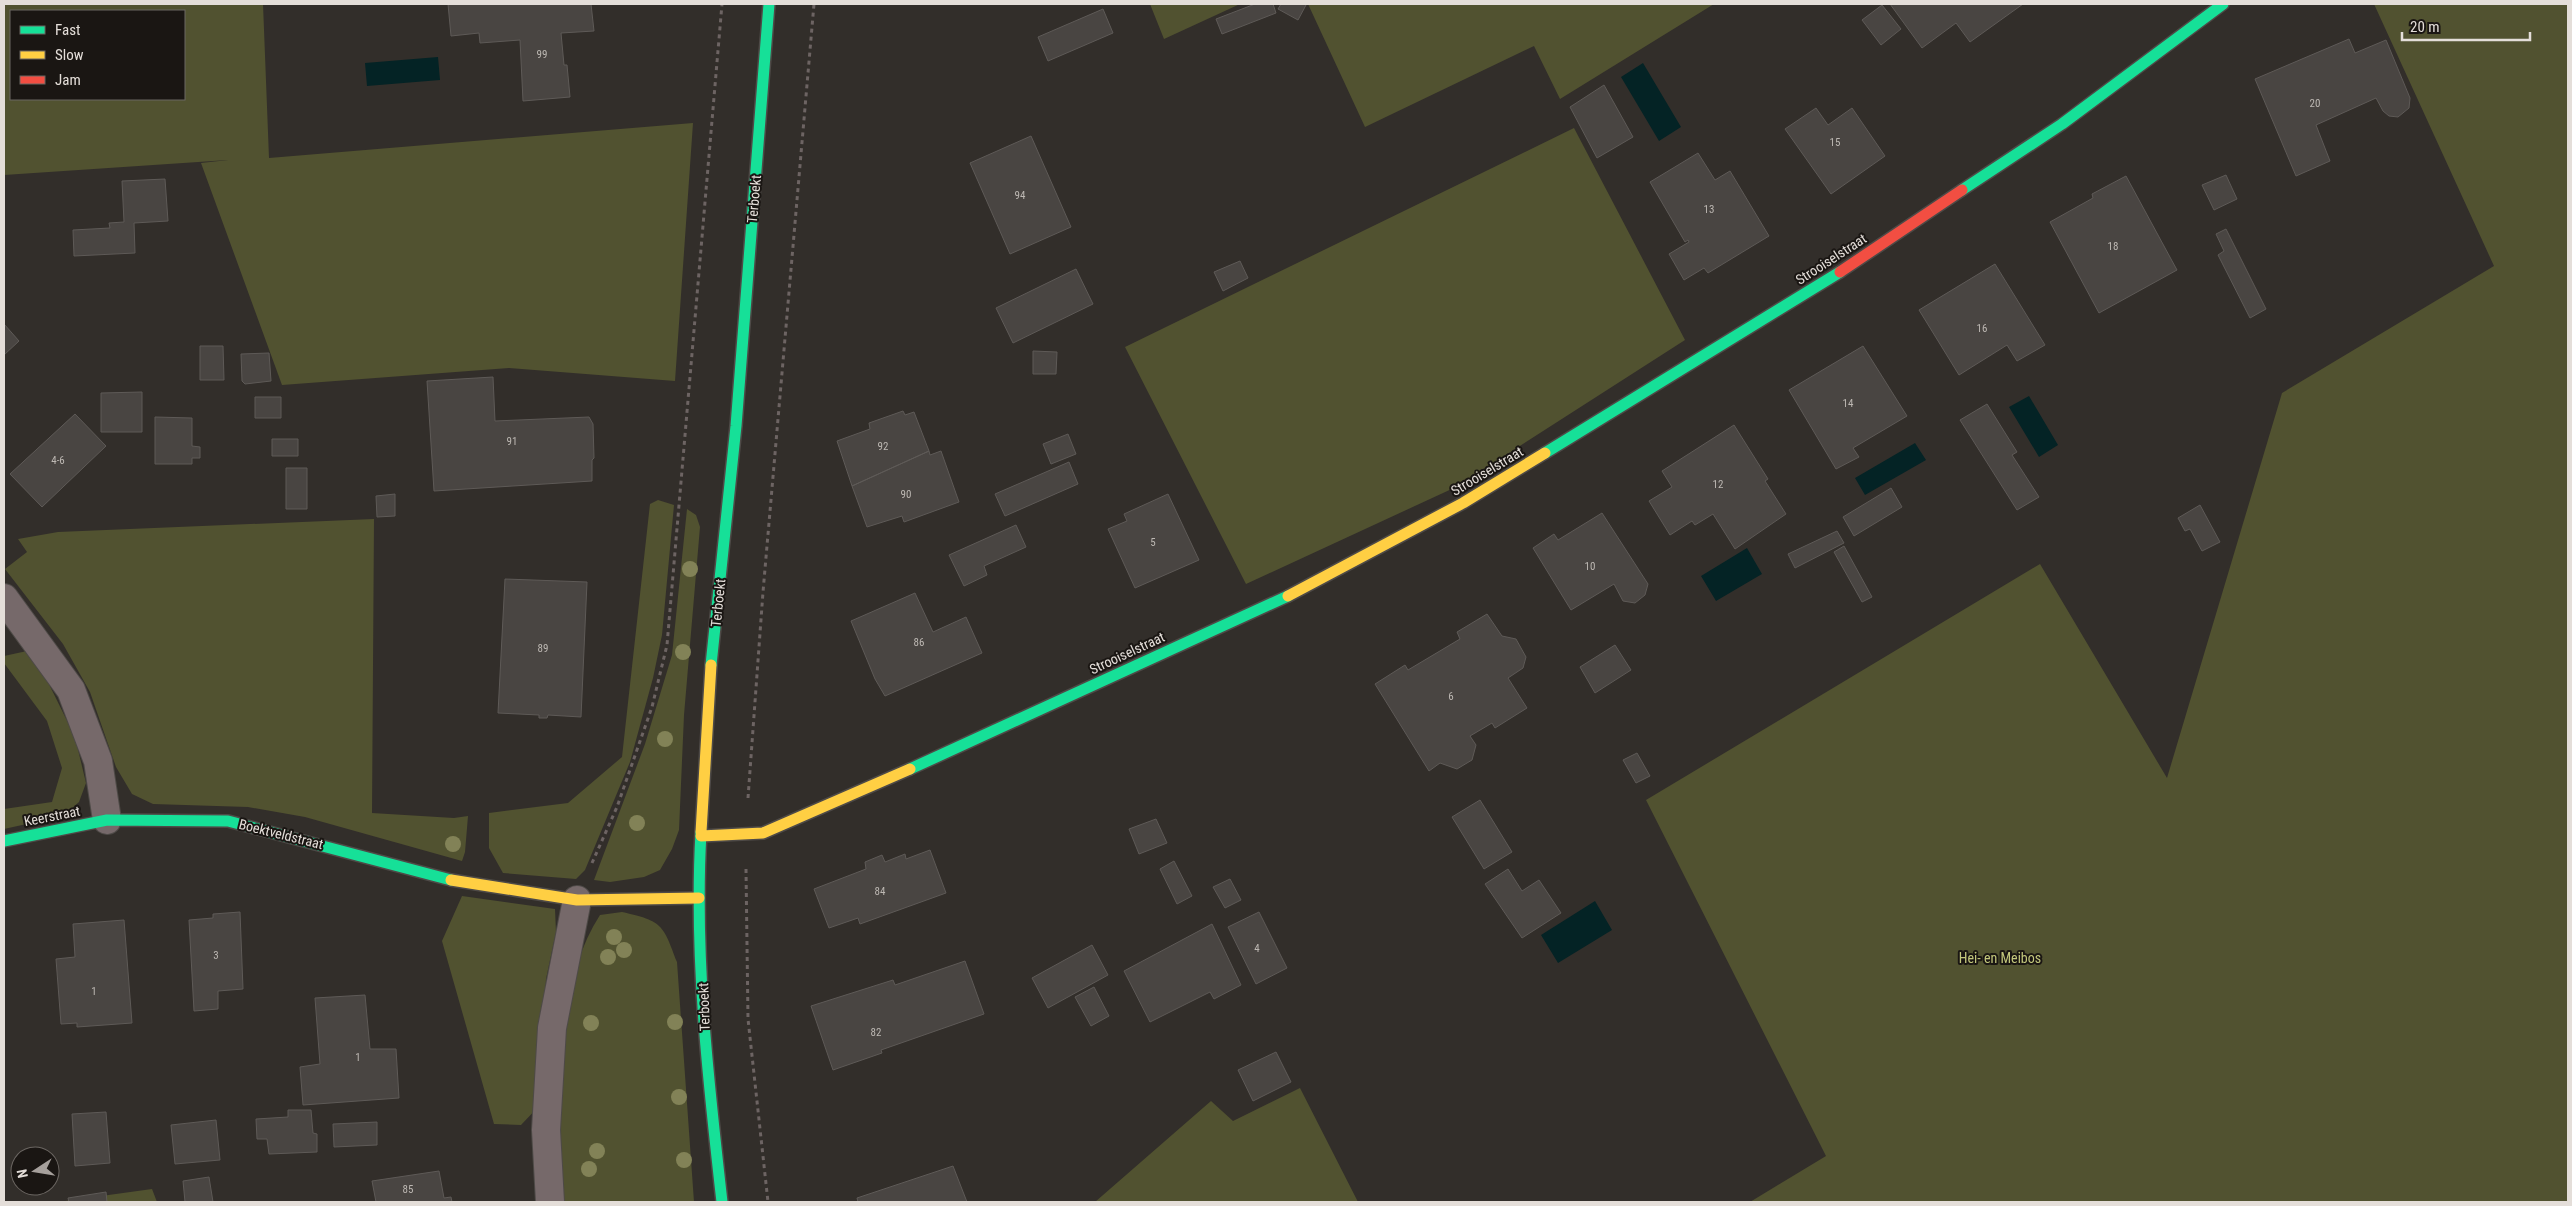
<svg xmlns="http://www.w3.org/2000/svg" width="2572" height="1206" font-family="'Roboto Condensed',sans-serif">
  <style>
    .green { fill: #515230; fill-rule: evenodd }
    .water { fill: #042325 }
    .building { fill: #494542; stroke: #5e5a57 }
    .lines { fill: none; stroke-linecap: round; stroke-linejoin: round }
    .street-casing { stroke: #4e4a47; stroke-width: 30 }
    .fast-casing { stroke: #4e4a47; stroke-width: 14 }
    .slow-casing { stroke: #4e4a47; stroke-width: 14 }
    .jam-casing { stroke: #4e4a47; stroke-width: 14 }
    .path { stroke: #6d6463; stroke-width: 3; stroke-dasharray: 4 4; stroke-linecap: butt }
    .street { stroke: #76696a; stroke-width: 28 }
    .fast { stroke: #16e098; stroke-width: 11 }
    .slow { stroke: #ffcf43; stroke-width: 11 }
    .jam { stroke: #f24e42; stroke-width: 11 }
    .tree { fill: #828257 }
    .labels { text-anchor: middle; stroke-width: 4; stroke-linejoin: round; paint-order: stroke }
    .number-label { font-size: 11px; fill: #bdb8b3 }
    .street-label { font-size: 14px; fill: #e4ded9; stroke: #1a1613 }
    .park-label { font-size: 14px; fill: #c3c77c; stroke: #1a1613 }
  </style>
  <rect width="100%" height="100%" fill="#322e2a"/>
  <!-- green -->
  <path class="green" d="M 4,4 L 263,4 L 269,158 L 693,123 L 675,381 L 509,368 L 282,385 L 201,163 L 228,160 L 4,175 ZM 11,11 L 184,11 L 184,99 L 11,99 Z
    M 1150,4 L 1240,4 L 1164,39 Z
    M 1308,4 L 1714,4 L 1560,99 L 1534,46 L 1365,127 Z
    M 2374,4 L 2568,4 L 2568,1202 L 1750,1202 L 1826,1156 L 1646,800 L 2040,564 L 2167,778 L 2282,393 L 2494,266 Z
    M 1574,128 L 1685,340 L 1456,487 L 1246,584 L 1125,347 Z
    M 658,500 L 674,505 L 662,635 L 653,678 L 630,762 L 585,870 L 576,879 L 503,873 L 489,848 L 489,813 L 568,803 L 622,757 L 650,504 Z
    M 687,509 L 696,515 L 700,527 L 684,715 L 679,830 L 672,849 L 660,870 L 644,877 L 610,882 L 594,880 L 645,744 L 672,655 Z
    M 374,519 L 372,813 L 454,818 L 468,816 L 465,852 L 462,861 L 305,817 L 248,807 L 153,804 L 132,794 L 116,767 L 90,692 L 63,644 L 5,569 L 27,552 L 18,539 L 58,532 Z
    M 27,651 L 44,674 L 75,737 L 86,783 L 79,802 L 63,816 L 4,829 L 4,809 L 52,802 L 62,768 L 47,721 L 4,663 L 4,656 Z
    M 462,896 L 555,909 L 556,932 L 546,979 L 540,1105 L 521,1125 L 494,1124 L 442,941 Z
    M 622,912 C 663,921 663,925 677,962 L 694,1202 L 561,1202 L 559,1185 C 561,1101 553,987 600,915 Z
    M 1300,1088 L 1358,1202 L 1095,1202 L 1211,1101 L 1233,1121 Z
    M 152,1189 L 157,1202 L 58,1202 Z"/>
  <!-- water -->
  <path class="water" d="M 438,57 L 440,80 L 367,86 L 365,63 Z
    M 1643,63 L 1681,127 L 1659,141 L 1621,77 Z
    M 2029,396 L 2058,445 L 2039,457 L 2009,407 Z
    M 1915,443 L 1926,460 L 1865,495 L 1855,478 Z
    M 1747,548 L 1762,574 L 1716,601 L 1701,576 Z
    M 1595,901 L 1612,930 L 1558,963 L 1541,935 Z"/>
  <!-- building -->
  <path class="building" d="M 448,4 L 591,4 L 594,31 L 561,33 L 564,65 L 567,65 L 570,97 L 523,101 L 520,40 L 480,43 L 479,33 L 451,36 Z
    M 1255,4 L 1273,4 L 1276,13 L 1222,34 L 1216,19 Z
    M 1281,4 L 1303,4 L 1306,5 L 1298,20 L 1278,9 Z
    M 1890,4 L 2023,4 L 1970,42 L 1956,23 L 1922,48 Z
    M 1882,5 L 1901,29 L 1881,45 L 1862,20 Z
    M 1103,9 L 1113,33 L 1048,61 L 1038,37 Z
    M 2349,39 L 2355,53 L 2386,40 L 2410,98 L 2409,108 L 2398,117 L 2389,116 L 2383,111 L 2376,98 L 2316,125 L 2330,161 L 2296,176 L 2255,79 Z
    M 1604,85 L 1633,137 L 1597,158 L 1570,107 Z
    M 1816,108 L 1828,125 L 1852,108 L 1885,156 L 1831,194 L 1785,129 Z
    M 1031,136 L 1071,227 L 1010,254 L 970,163 Z
    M 1698,153 L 1715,180 L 1730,171 L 1769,236 L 1708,273 L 1704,268 L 1684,280 L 1669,254 L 1689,242 L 1688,240 L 1685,242 L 1650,182 Z
    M 2226,175 L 2237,199 L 2214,210 L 2202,185 Z
    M 2126,176 L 2177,270 L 2099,313 L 2050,222 L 2093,198 L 2092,194 Z
    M 165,179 L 168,221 L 134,223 L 135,253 L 74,256 L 73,230 L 110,228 L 109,223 L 124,222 L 122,181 Z
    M 2226,229 L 2266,309 L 2250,318 L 2218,255 L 2224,251 L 2216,234 Z
    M 1240,261 L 1248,278 L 1223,291 L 1214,272 Z
    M 1995,264 L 2045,345 L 2017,361 L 2007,345 L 1959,375 L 1919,310 Z
    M 1076,269 L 1093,304 L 1013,343 L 996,308 Z
    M 4,324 L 19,341 L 4,355 Z
    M 200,346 L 223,346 L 224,380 L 200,380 Z
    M 1863,346 L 1907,416 L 1853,448 L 1859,457 L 1836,469 L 1789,390 Z
    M 1033,351 L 1057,352 L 1056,374 L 1033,374 Z
    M 269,353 L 271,381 L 245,384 L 242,381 L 241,354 Z
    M 493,377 L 495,421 L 589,417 L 593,424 L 594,458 L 592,460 L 592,481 L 434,491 L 427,381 Z
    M 142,392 L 142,432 L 101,432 L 101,393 Z
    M 255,397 L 281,397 L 281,418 L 255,418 Z
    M 1987,404 L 2017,452 L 2012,455 L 2039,497 L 2017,510 L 1960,420 Z
    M 903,411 L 905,415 L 914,412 L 929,451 L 852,486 L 837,441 L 870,429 L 869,423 Z
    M 75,414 L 106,446 L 42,507 L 10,474 Z
    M 155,417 L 192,418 L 192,446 L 200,447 L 200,458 L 192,458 L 192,464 L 155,464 Z
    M 1734,425 L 1768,479 L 1765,481 L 1786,514 L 1735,549 L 1713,514 L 1695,525 L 1692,521 L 1670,535 L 1649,501 L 1672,487 L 1662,471 Z
    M 1068,434 L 1076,454 L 1051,464 L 1043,444 Z
    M 272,439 L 298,439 L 298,456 L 272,456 Z
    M 929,451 L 930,455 L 941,451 L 959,502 L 904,522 L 902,516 L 867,527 L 852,486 Z
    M 1069,462 L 1078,484 L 1005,516 L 995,494 Z
    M 286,468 L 307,468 L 307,509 L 286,509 Z
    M 1891,488 L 1902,507 L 1854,536 L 1843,517 Z
    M 395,494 L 395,516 L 377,517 L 376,496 Z
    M 1168,494 L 1199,560 L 1135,588 L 1108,529 L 1127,521 L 1124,514 Z
    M 2200,505 L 2220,542 L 2202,551 L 2190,529 L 2185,531 L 2178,518 Z
    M 1602,513 L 1648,584 L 1645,595 L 1635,603 L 1623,601 L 1614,584 L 1571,610 L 1533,548 L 1554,534 L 1558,540 Z
    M 1016,525 L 1026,547 L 984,566 L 987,575 L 964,586 L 949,555 Z
    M 1837,531 L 1844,543 L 1795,568 L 1788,554 Z
    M 1844,546 L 1872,597 L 1862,602 L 1834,552 Z
    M 505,579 L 587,582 L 581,717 L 548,715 L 547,718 L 539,718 L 539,715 L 498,713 Z
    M 915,593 L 933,632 L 966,617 L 982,653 L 885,696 L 875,679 L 851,621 Z
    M 1487,614 L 1502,636 L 1516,639 L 1526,657 L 1523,668 L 1508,678 L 1527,708 L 1495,728 L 1492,723 L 1470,736 L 1476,745 L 1472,760 L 1457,769 L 1440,763 L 1429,771 L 1375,684 L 1405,665 L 1408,670 L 1460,639 L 1457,632 Z
    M 1615,645 L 1631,670 L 1595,693 L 1580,667 Z
    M 1637,753 L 1650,776 L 1636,783 L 1623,760 Z
    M 1480,800 L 1512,852 L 1484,869 L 1452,817 Z
    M 1156,819 L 1167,843 L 1139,854 L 1129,829 Z
    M 930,850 L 946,893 L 860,924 L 858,918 L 829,928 L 814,889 L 866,869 L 865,862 L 882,855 L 885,862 L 905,854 L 906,859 Z
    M 1174,861 L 1192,896 L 1177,904 L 1160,869 Z
    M 1508,869 L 1522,891 L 1539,880 L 1561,913 L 1522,938 L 1485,884 Z
    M 1230,879 L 1241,900 L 1225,908 L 1213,887 Z
    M 240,912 L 243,989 L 218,991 L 218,1009 L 194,1011 L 189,920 L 213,918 L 213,914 Z
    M 1259,912 L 1287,968 L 1256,984 L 1228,927 Z
    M 124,920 L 132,1023 L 77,1027 L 77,1023 L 61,1024 L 56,959 L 75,957 L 73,924 Z
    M 1212,924 L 1241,985 L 1214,999 L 1210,992 L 1150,1022 L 1124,971 Z
    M 1092,945 L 1108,975 L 1048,1008 L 1032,978 Z
    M 965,961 L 984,1014 L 881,1050 L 882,1053 L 833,1070 L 811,1006 L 893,980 L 895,985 Z
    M 1094,987 L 1109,1016 L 1091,1026 L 1075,997 Z
    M 365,995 L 370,1049 L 396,1049 L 399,1098 L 303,1105 L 300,1067 L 320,1064 L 315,998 Z
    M 1276,1052 L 1291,1082 L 1253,1101 L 1238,1070 Z
    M 288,1110 L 311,1110 L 313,1133 L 317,1134 L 317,1152 L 269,1154 L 267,1139 L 257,1139 L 256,1119 L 288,1117 Z
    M 106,1112 L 110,1163 L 75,1166 L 72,1114 Z
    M 216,1120 L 220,1160 L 175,1164 L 171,1125 Z
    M 377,1122 L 377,1145 L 334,1147 L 333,1124 Z
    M 953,1166 L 967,1202 L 858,1202 L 857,1198 Z
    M 439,1171 L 444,1198 L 451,1197 L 452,1202 L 376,1202 L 372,1181 Z
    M 209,1177 L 213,1202 L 185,1202 L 183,1181 Z
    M 106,1192 L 107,1202 L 69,1202 L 68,1198 Z"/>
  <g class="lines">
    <defs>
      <path id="street" d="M 4,598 L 71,690 L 98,761 L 107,820
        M 550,1202 L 546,1130 L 552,1028 L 577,900"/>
      <path id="fast" d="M 1962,190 L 2062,124 L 2223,4
        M 1545,453 L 1840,272
        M 711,665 L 736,426 L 769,4
        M 910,769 L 1288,596
        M 701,832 C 694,955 708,1079 722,1202
        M 4,841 L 107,820 L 228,821 L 451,880"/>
      <path id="slow" d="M 1288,596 L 1463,503 L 1545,453
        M 701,832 L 711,665
        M 701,836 L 763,833 L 910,769
        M 451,880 L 577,900 L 699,898"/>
      <path id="jam" d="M 1840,272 L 1962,190"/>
    </defs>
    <!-- street casing -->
    <use href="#street" class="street-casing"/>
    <!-- fast casing -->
    <use href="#fast" class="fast-casing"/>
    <!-- slow casing -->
    <use href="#slow" class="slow-casing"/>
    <!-- jam casing -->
    <use href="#jam" class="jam-casing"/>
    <!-- path -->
    <path class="path" d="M 748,798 L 763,592 L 814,4
      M 592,863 L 617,807 L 652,707 L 667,645 L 722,4
      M 746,869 L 748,1019 L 768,1202"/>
    <!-- street -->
    <use href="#street" class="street"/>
    <!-- fast -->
    <use href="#fast" class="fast"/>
    <!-- slow -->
    <use href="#slow" class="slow"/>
    <!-- jam -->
    <use href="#jam" class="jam"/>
  </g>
  <!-- trees -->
  <g class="tree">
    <circle cx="690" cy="569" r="8"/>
    <circle cx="683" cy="652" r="8"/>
    <circle cx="665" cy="739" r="8"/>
    <circle cx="637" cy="823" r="8"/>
    <circle cx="453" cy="844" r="8"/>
    <circle cx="614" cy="937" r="8"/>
    <circle cx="624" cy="950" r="8"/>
    <circle cx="608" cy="957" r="8"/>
    <circle cx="675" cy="1022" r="8"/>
    <circle cx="591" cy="1023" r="8"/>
    <circle cx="679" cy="1097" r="8"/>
    <circle cx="597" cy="1151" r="8"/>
    <circle cx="684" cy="1160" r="8"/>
    <circle cx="589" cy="1169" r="8"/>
  </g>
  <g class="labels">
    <!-- number labels -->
    <g class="number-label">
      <text x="542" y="58">99</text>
      <text x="2315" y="107">20</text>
      <text x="1835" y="146">15</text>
      <text x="1020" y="199">94</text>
      <text x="1709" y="213">13</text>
      <text x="2113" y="250">18</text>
      <text x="1982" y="332">16</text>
      <text x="1848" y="407">14</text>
      <text x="512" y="445">91</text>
      <text x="883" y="450">92</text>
      <text x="58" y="464">4-6</text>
      <text x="1718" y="488">12</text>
      <text x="906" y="498">90</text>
      <text x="1153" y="546">5</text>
      <text x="1590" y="570">10</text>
      <text x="919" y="646">86</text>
      <text x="543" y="652">89</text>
      <text x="1451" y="700">6</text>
      <text x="880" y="895">84</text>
      <text x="1257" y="952">4</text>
      <text x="216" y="959">3</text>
      <text x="94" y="995">1</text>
      <text x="876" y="1036">82</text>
      <text x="358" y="1061">1</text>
      <text x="408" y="1193">85</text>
    </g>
    <!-- street labels -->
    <g class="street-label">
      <text transform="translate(754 199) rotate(-85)" y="5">Terboekt</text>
      <text transform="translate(1831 259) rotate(-33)" y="5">Strooiselstraat</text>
      <text transform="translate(1487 471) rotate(-31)" y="5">Strooiselstraat</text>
      <text transform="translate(718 603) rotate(-84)" y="5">Terboekt</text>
      <text transform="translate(1127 653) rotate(-25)" y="5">Strooiselstraat</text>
      <text transform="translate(52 816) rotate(-11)" y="5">Keerstraat</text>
      <text transform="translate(281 834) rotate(14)" y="5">Boektveldstraat</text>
      <text transform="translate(704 1007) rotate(-92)" y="5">Terboekt</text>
    </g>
    <!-- park labels -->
    <g class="park-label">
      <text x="2000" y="963">Hei- en Meibos</text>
    </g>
  </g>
  <!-- border -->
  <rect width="2572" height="1206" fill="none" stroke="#e4ded9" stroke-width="10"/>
  <!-- legend -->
  <rect x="10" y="10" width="175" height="90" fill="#1a1613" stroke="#6b6662"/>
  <rect x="20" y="26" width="25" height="8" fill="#16e098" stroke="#6b6662"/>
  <text x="55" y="35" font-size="15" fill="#e4ded9">Fast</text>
  <rect x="20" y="51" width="25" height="8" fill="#ffcf43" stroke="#6b6662"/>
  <text x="55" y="60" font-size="15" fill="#e4ded9">Slow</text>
  <rect x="20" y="76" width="25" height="8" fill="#f24e42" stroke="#6b6662"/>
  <text x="55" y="85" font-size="15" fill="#e4ded9">Jam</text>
  <!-- north arrow -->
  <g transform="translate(35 1171) rotate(258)"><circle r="24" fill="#1a1613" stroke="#6b6662"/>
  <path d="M0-4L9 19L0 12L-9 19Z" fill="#a6a09c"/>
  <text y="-8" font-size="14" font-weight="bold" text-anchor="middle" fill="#e4ded9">N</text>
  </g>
  <!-- scale -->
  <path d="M2402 32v8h128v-8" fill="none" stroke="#e4ded9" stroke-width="2.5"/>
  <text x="2410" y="32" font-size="15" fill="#e4ded9" stroke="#1a1613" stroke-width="4" paint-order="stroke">20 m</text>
</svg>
